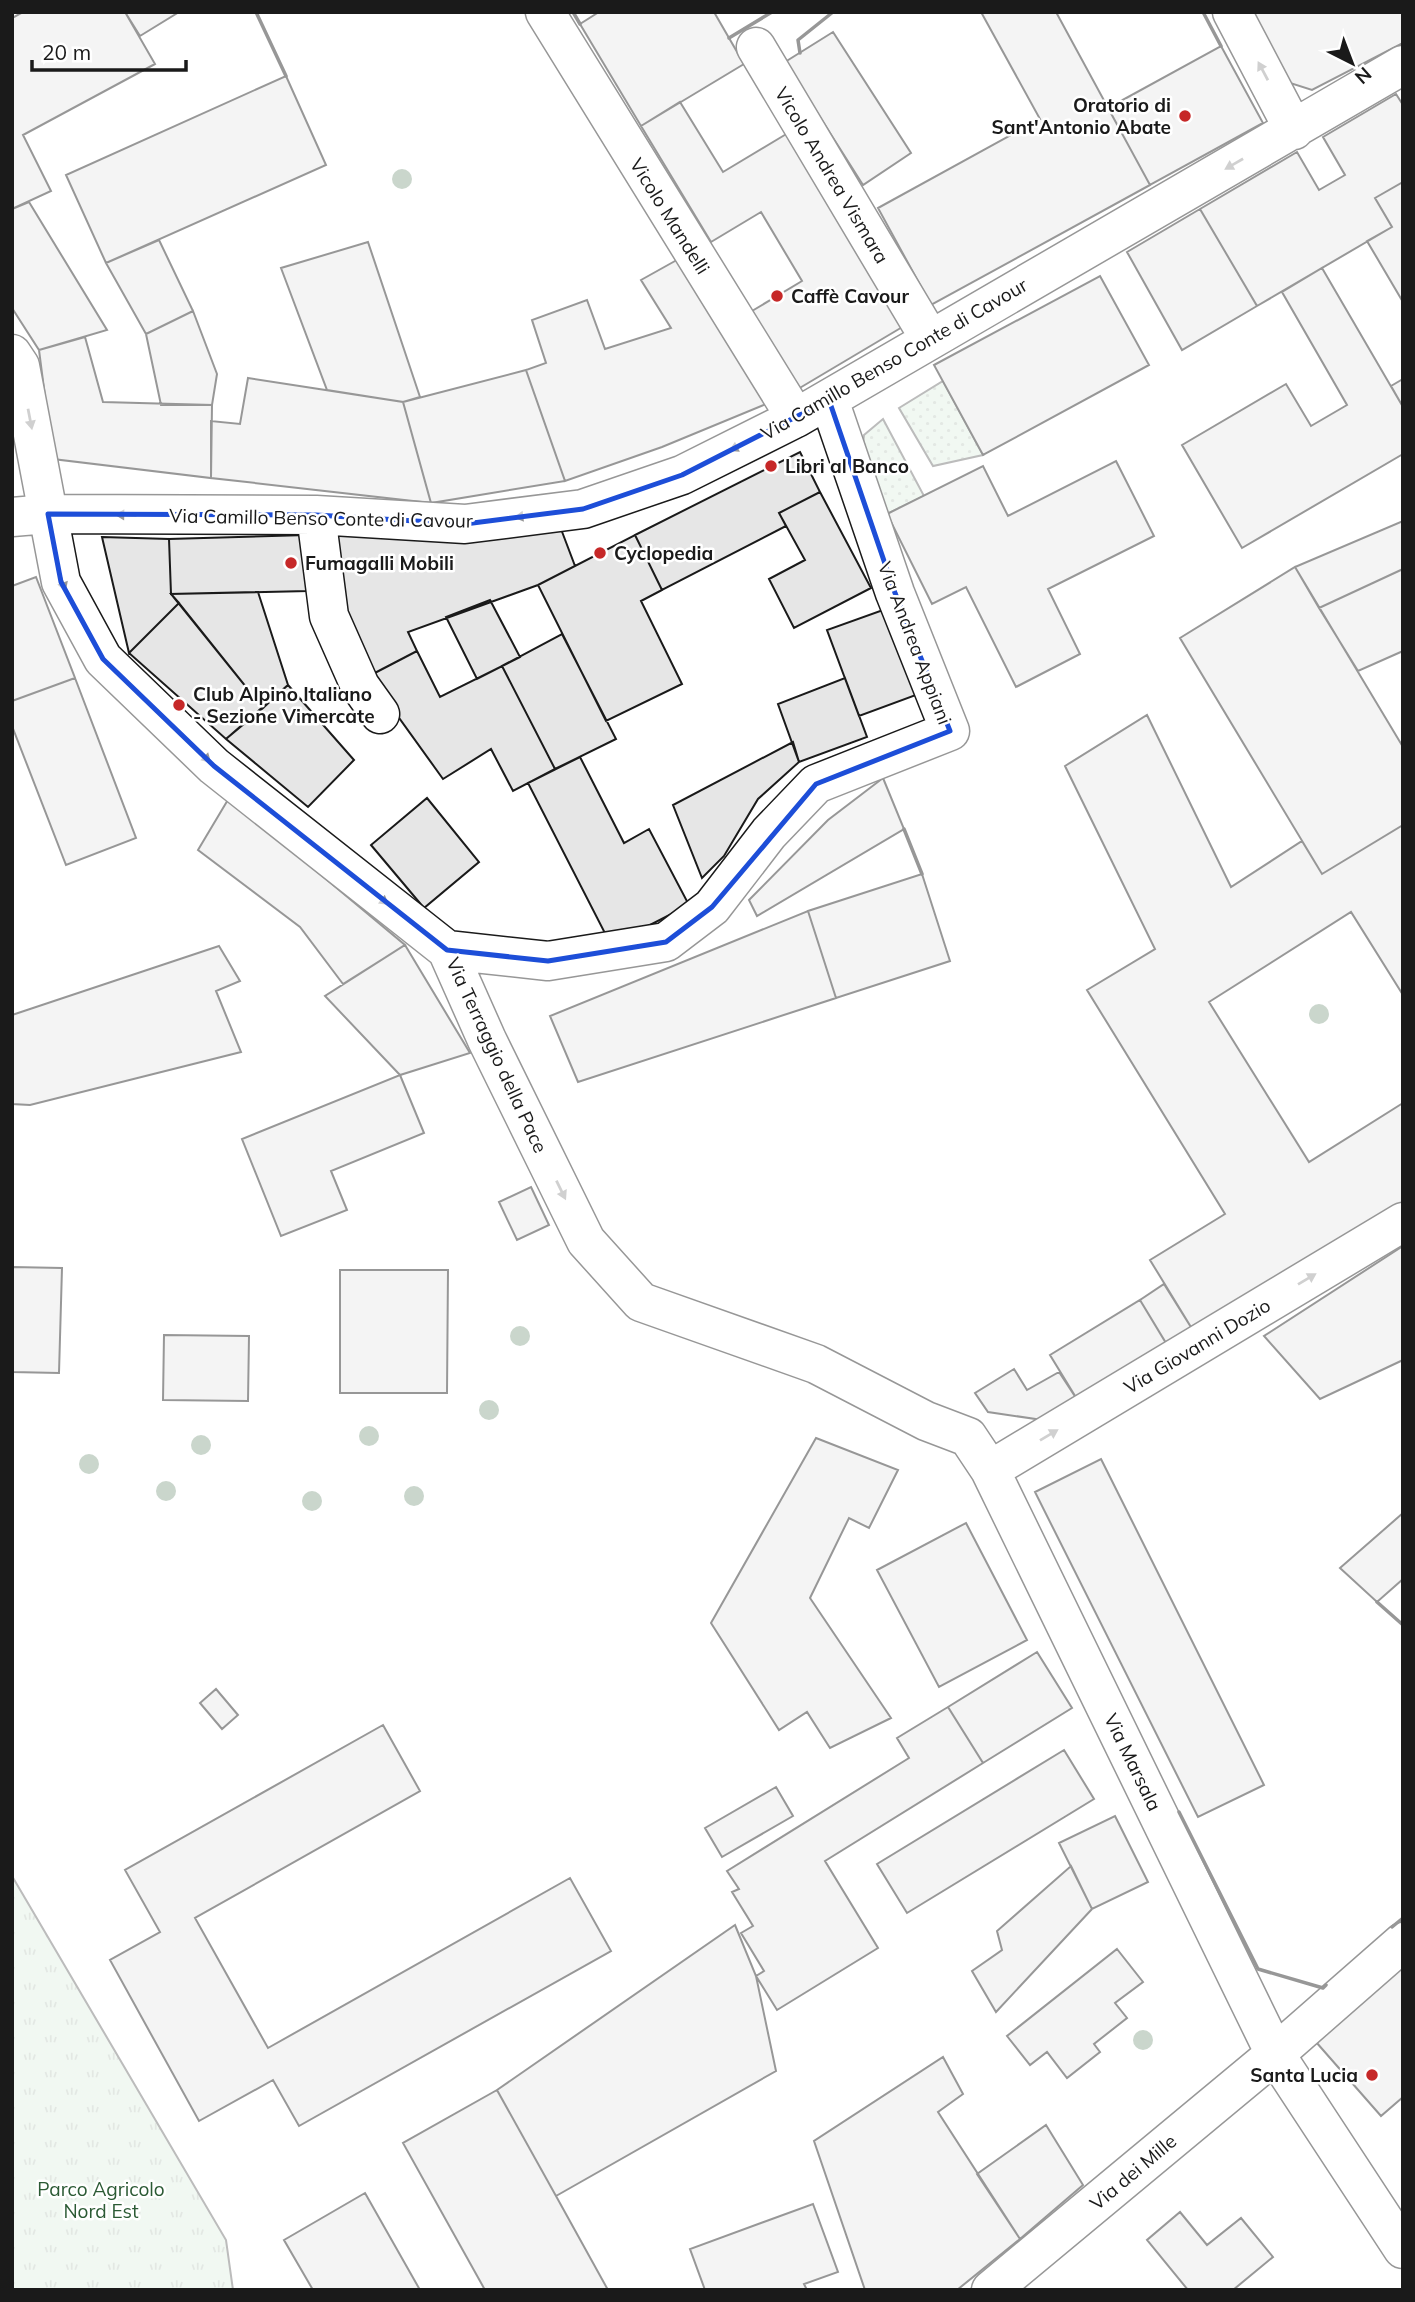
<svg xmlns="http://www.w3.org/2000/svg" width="1415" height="2302" font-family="Mulish,sans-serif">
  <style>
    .park { fill: url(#park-tufts); stroke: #6a6a6a; stroke-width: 2 }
    .garden { fill: url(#garden-dots); stroke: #6a6a6a; stroke-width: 2 }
    .building { fill: #e6e6e6; stroke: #1a1a1a; stroke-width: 2 }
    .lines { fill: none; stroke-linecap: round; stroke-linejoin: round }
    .street-casing { stroke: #1a1a1a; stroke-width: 41 }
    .street { stroke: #fff; stroke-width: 38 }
    .wall { stroke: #1a1a1a; stroke-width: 3.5 }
    .tree { fill: #8aa48f }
    .oneway { fill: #989898 }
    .marked { fill: none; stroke: #1d4ed8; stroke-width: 5; stroke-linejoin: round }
    .poi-dot { fill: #c62828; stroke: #fff; stroke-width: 2.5 }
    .labels { text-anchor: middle; stroke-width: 5; stroke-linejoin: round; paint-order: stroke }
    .poi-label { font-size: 19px; font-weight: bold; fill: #1a1a1a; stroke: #fff; text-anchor: start }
    .street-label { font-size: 19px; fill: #1a1a1a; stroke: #fff }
    .park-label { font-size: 19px; fill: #2b5a34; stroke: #fff }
  </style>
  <defs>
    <pattern id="park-tufts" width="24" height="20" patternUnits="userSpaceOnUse" patternTransform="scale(1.75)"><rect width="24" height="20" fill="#e0efe3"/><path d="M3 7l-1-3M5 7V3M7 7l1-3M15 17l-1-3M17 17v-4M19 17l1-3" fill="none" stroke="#c0ccc2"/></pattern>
    <pattern id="garden-dots" width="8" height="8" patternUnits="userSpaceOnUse" patternTransform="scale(1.75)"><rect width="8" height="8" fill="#e0efe3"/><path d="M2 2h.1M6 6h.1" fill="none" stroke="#c0ccc2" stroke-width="1.8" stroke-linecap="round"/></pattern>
  </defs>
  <rect width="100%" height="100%" fill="#fff"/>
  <!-- park -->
  <path class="park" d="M 12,1876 L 226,2240 L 233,2290 L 12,2290 Z"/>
  <!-- garden -->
  <path class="garden" d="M 943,381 L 983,455 L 933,466 L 899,408 Z
    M 883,419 L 924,496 L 887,514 L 862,454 L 864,435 Z"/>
  <!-- building -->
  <path class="building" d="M 23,12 L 125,12 L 155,64 L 23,135 L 51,191 L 12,209 L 12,18 Z
    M 125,12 L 179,12 L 140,36 Z
    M 599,12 L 714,12 L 744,64 L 641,126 L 580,24 Z
    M 981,12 L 1056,12 L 1150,185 L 931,305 L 878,208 L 1040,119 Z
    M 1252,12 L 1403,12 L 1403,43 L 1312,90 L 1290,83 Z
    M 833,32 L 911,153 L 863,185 L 785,62 Z
    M 1221,46 L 1263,123 L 1150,185 L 1108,108 Z
    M 286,76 L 326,165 L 106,263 L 66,175 Z
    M 1396,94 L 1403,105 L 1403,182 L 1375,198 L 1392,227 L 1257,306 L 1200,209 L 1297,152 L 1319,190 L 1345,175 L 1323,137 Z
    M 680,102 L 723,172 L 788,133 L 904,326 L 798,389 L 752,311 L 802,281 L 761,212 L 711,242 L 641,126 Z
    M 1403,182 L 1403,302 L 1367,241 L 1392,227 L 1375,198 Z
    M 29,202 L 107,330 L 39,350 L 12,308 L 12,209 Z
    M 1200,209 L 1257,306 L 1182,350 L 1127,252 Z
    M 159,240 L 193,311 L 146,334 L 106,263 Z
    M 368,242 L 420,397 L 403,402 L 327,390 L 281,268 Z
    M 684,256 L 771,402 L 662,447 L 565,481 L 526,370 L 546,363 L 532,320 L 587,300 L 605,349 L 671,328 L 641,280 Z
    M 1322,268 L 1403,407 L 1403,454 L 1242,548 L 1182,445 L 1286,384 L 1311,426 L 1347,405 L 1282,292 Z
    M 1100,276 L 1149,365 L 983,455 L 934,365 Z
    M 193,311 L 217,374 L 212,405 L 161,405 L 146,334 Z
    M 85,337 L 103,402 L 212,405 L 211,478 L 53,459 L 39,350 Z
    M 526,370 L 565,481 L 431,503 L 403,402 Z
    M 248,378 L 403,402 L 431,503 L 211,478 L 211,421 L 240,424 Z
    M 1403,379 L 1403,407 L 1391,386 Z
    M 800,452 L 820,492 L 779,513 L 786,526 L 662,590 L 635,535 Z
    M 1116,461 L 1154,536 L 1048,589 L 1080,654 L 1016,687 L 966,587 L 932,604 L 887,514 L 983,466 L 1008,516 Z
    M 820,492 L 871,588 L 794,628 L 769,579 L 805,560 L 779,513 Z
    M 1403,521 L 1403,569 L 1319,608 L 1295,567 Z
    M 561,529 L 575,566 L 538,585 L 408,632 L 417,651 L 369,676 L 340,610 L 330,531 Z
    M 307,535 L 308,591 L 171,594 L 169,539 Z
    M 635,535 L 662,590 L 641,601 L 682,684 L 606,721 L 538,585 Z
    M 102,537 L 169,539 L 171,594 L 179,603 L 129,653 Z
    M 1295,567 L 1403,747 L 1403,825 L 1322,874 L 1180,638 Z
    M 1403,569 L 1403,651 L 1358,671 L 1319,608 Z
    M 36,577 L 75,678 L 12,701 L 12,586 Z
    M 258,592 L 288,685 L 263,708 L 171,594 Z
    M 490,600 L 520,657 L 477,679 L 446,617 Z
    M 179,603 L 263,708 L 226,739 L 129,653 Z
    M 883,610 L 916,695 L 859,716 L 827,630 Z
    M 562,634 L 616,739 L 555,769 L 502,666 Z
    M 417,651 L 440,697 L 502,666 L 555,769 L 513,791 L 491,749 L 443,779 L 369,676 Z
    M 75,678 L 136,838 L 66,865 L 12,726 L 12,701 Z
    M 845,678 L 867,737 L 799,762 L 778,704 Z
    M 288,685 L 354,760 L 308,807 L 226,739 Z
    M 1147,715 L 1231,887 L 1302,841 L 1322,874 L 1403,825 L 1403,995 L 1351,912 L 1209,1002 L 1309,1162 L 1403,1103 L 1403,1205 L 1194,1332 L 1150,1260 L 1225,1214 L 1087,990 L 1155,949 L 1065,766 Z
    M 793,742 L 799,762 L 758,799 L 724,856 L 702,878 L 673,805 Z
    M 580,757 L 624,843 L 649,829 L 689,905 L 611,945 L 528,783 Z
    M 883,778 L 904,829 L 757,916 L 749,900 L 828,820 Z
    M 229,798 L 405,945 L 343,984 L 300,927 L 198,850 Z
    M 427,798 L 479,862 L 424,908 L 371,845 Z
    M 922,874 L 950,961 L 836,998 L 808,911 Z
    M 808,911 L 836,998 L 578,1082 L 550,1016 Z
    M 405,945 L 470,1053 L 400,1075 L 325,996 Z
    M 219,946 L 240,981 L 216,991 L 241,1052 L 30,1105 L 12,1104 L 12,1015 Z
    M 400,1075 L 424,1133 L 331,1171 L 347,1210 L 281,1236 L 242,1139 Z
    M 531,1187 L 549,1225 L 517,1240 L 499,1202 Z
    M 1403,1246 L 1403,1360 L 1320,1399 L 1264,1336 Z
    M 12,1267 L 62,1268 L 59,1373 L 12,1372 Z
    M 340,1270 L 448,1270 L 447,1393 L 340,1393 Z
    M 1164,1284 L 1194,1332 L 1169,1348 L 1140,1300 Z
    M 1140,1300 L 1169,1348 L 1080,1404 L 1050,1355 Z
    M 164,1335 L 249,1336 L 248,1401 L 163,1400 Z
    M 1014,1369 L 1027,1390 L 1059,1372 L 1080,1404 L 1049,1421 L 988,1412 L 975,1393 Z
    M 816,1438 L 898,1470 L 869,1528 L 849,1518 L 810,1598 L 891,1718 L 830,1748 L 807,1712 L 779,1730 L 711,1623 Z
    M 1101,1459 L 1264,1785 L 1198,1817 L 1035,1492 Z
    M 1403,1513 L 1403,1579 L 1377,1602 L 1340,1568 Z
    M 966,1523 L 1027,1640 L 939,1687 L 877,1570 Z
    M 1037,1652 L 1072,1708 L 983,1763 L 948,1707 Z
    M 216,1689 L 238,1715 L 222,1729 L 200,1703 Z
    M 948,1707 L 983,1763 L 825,1861 L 878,1948 L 777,2010 L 756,1976 L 764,1971 L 741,1933 L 753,1926 L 732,1892 L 739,1889 L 727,1871 L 909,1758 L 897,1738 Z
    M 383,1725 L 420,1791 L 195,1918 L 268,2048 L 570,1878 L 611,1951 L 299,2126 L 273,2080 L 199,2121 L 110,1960 L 160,1932 L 125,1870 Z
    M 1064,1750 L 1094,1799 L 907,1913 L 877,1864 Z
    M 776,1787 L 793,1816 L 722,1857 L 705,1828 Z
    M 1115,1816 L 1148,1882 L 1092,1909 L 1059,1843 Z
    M 1071,1866 L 1092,1909 L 996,2012 L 972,1971 L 1002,1950 L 997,1931 Z
    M 735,1925 L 756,1976 L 776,2071 L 556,2196 L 497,2090 Z
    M 1117,1949 L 1143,1982 L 1115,2003 L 1127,2018 L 1094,2044 L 1100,2052 L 1067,2078 L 1047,2052 L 1030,2065 L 1007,2036 Z
    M 1403,1953 L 1403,2097 L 1381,2116 L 1309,2034 Z
    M 943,2057 L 963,2094 L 938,2112 L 1020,2239 L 957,2290 L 865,2290 L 814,2141 Z
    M 497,2090 L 556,2196 L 608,2290 L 485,2290 L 403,2143 Z
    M 1046,2125 L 1083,2185 L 1020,2239 L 977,2174 Z
    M 365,2193 L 420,2290 L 313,2290 L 284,2240 Z
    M 813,2204 L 838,2272 L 804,2284 L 807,2290 L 705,2290 L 690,2249 Z
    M 1180,2212 L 1207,2245 L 1241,2218 L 1273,2257 L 1233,2290 L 1188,2290 L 1147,2240 Z"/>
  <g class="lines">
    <defs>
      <path id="street" d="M 545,12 L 796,418
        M 1232,12 L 1294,130
        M 756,47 L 930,339
        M 12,354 L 20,366 L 61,582 L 103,659 L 214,766 L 447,950 L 487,1040 L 586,1241 L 641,1302 L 816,1364 L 926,1421 L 968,1437 L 990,1470 L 1275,2054 L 1403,2249
        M 316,515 L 329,616 L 360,686 L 380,714
        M 12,517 L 48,514 L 316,515 L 465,524 L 583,509 L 682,475 L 796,418 L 1403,65
        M 447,950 L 548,961 L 666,942 L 712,907 L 769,833 L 816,784 L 950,731 L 895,593 L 829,400
        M 990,1470 L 1403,1222
        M 991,2290 L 1275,2054 L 1403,1942"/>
    </defs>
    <!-- street casing -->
    <use href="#street" class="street-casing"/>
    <!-- street -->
    <use href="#street" class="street"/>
    <!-- wall -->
    <path class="wall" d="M 256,12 L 286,76
      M 573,12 L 580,24
      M 1203,12 L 1221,46
      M 729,38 L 772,12
      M 800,53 L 798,40 L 833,12
      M 904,829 L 922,874
      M 1377,1602 L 1403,1625
      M 1179,1812 L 1258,1969 L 1323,1988 L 1326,1985
      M 1392,1927 L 1403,1918"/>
  </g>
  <!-- trees -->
  <g class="tree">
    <circle cx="402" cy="179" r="10"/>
    <circle cx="1319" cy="1014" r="10"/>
    <circle cx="520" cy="1336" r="10"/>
    <circle cx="489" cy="1410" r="10"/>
    <circle cx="369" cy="1436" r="10"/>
    <circle cx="201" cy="1445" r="10"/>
    <circle cx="89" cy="1464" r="10"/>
    <circle cx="166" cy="1491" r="10"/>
    <circle cx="414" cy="1496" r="10"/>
    <circle cx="312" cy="1501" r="10"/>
    <circle cx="1143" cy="2040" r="10"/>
  </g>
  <!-- one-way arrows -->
  <defs><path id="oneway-solid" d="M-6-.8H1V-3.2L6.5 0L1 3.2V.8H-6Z" transform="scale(1.75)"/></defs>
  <g class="oneway">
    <use href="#oneway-solid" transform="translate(1263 71) rotate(-118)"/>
    <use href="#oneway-solid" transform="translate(1234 164) rotate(150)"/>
    <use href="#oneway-solid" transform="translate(30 419) rotate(79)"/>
    <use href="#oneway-solid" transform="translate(739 446) rotate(154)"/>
    <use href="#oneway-solid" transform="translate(126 515) rotate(-179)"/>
    <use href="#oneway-solid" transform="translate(525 516) rotate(173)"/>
    <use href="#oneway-solid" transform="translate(62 581) rotate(71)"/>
    <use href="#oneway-solid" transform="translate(203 755) rotate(44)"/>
    <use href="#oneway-solid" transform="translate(380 898) rotate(38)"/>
    <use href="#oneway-solid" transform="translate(561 1190) rotate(64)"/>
    <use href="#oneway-solid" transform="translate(1307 1279) rotate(-31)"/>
    <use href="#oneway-solid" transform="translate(1049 1435) rotate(-31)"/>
  </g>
  <!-- marked area -->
  <path d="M0 0H1415V2302H0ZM 829,400 L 895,593 L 950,731 L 816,784 L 712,907 L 666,942 L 548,961 L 447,950 L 214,766 L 103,659 L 61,582 L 48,514 L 316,515 L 465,524 L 583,509 L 682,475 Z" fill="#fff" fill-opacity=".55" fill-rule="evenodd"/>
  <path class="marked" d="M 829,400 L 895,593 L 950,731 L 816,784 L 712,907 L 666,942 L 548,961 L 447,950 L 214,766 L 103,659 L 61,582 L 48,514 L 316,515 L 465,524 L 583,509 L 682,475 Z"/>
  <!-- markers -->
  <g class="poi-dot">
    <circle cx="1185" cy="116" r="7"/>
    <circle cx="777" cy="296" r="7"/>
    <circle cx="771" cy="466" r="7"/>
    <circle cx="600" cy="553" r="7"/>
    <circle cx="291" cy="563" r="7"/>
    <circle cx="179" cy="705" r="7"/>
    <circle cx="1372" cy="2075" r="7"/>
  </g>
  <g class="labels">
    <!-- poi labels -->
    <g class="poi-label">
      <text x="1171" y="112" text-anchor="end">Oratorio di<tspan x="1171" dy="22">Sant'Antonio Abate</tspan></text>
      <text x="791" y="303">Caffè Cavour</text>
      <text x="785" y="473">Libri al Banco</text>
      <text x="614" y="560">Cyclopedia</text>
      <text x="305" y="570">Fumagalli Mobili</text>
      <text x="193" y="701">Club Alpino Italiano<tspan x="193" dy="22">- Sezione Vimercate</tspan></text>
      <text x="1358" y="2082" text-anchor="end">Santa Lucia</text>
    </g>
    <!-- street labels -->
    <g class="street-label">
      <text transform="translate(832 175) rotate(59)" y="7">Vicolo Andrea Vismara</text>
      <text transform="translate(670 216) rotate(58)" y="7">Vicolo Mandelli</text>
      <text transform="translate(894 359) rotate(-30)" y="7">Via Camillo Benso Conte di Cavour</text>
      <text transform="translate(321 518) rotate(1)" y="7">Via Camillo Benso Conte di Cavour</text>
      <text transform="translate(915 643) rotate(69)" y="7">Via Andrea Appiani</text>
      <text transform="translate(497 1055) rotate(65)" y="7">Via Terraggio della Pace</text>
      <text transform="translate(1197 1346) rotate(-31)" y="7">Via Giovanni Dozio</text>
      <text transform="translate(1133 1762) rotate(64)" y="7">Via Marsala</text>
      <text transform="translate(1133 2172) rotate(-40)" y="7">Via dei Mille</text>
    </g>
    <!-- park labels -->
    <g class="park-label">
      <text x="101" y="2196">Parco Agricolo<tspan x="101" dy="22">Nord Est</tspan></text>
    </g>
  </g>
  <!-- border -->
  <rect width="1415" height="2302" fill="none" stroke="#1a1a1a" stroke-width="28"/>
  <!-- north arrow -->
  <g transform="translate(1352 63) rotate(138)" stroke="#ffffff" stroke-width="5" paint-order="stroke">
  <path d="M0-5L12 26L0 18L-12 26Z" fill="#1a1a1a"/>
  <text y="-10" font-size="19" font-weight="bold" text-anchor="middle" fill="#1a1a1a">N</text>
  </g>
  <!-- scale -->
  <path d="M32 60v10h154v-10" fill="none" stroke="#1a1a1a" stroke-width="3.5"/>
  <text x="42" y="60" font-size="21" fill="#1a1a1a" stroke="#ffffff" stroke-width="5" paint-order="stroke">20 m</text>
</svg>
